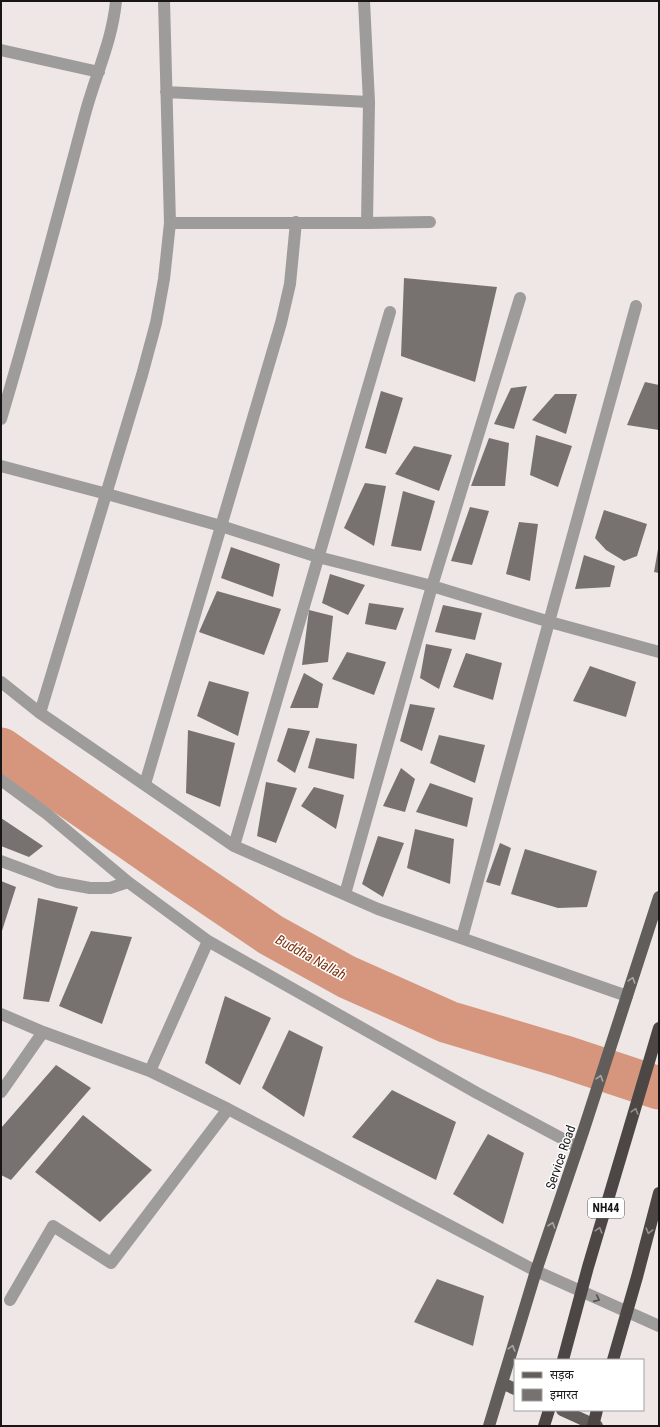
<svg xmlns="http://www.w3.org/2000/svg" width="660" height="1427" font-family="'Roboto Condensed','Noto Sans Devanagari',sans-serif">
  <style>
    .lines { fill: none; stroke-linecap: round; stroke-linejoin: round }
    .river { stroke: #d6967e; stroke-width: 43 }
    .building { fill: #777270 }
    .minor { stroke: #9e9c9b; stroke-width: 12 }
    .major { stroke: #615d5b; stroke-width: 12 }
    .highway { stroke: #4c4745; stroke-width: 12 }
    .oneway { stroke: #a8a6a5 }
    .oneway2 { stroke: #94918f }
    .oneway3 { stroke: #545251 }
    .labels { text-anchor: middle; stroke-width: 3; stroke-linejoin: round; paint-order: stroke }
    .shield { fill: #fff; stroke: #5d5b5b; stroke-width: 1 }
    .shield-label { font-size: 12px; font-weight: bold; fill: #171515 }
    .street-label { font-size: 13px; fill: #171515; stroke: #fff }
    .water-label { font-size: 14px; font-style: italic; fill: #7f3311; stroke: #fff }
  </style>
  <rect width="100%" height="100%" fill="#eee7e5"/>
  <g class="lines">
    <!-- river -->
    <path class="river" d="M 1,749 L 178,872 L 271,935 L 347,977 L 448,1022 L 562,1056 L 659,1088"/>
  </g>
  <!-- building -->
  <path class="building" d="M 404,278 L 497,287 L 475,382 L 401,356 Z
    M 645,382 L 659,385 L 659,430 L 627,425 Z
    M 527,386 L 514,429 L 494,424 L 511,388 Z
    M 381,391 L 403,398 L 386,454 L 365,448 Z
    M 555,394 L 577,394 L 566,434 L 532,420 Z
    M 536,435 L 572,446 L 558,487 L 530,475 Z
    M 489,438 L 509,443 L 505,486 L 471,486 Z
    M 414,446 L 452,455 L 439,491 L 395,474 Z
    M 365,483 L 386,486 L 374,546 L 344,528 Z
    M 403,491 L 435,501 L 421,551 L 391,546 Z
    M 470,507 L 489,511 L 472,565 L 451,561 Z
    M 604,510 L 647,524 L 637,556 L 624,561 L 606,550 L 595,538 Z
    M 519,522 L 538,524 L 530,581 L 506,574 Z
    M 231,547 L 280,564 L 273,597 L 221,578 Z
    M 658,549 L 659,573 L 654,572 Z
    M 584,555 L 615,566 L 610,587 L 575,589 Z
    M 330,574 L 365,585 L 348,615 L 322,603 Z
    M 217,591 L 281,609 L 264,655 L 199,632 Z
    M 369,603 L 404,608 L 396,630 L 365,624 Z
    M 443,605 L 482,613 L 475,640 L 435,632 Z
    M 309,610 L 333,616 L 328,662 L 302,665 Z
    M 426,644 L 452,649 L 439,689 L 420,678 Z
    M 347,652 L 386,662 L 374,695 L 332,679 Z
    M 466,653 L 502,663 L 493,700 L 453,687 Z
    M 590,666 L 636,682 L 626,717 L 573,701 Z
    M 304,673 L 323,684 L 318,708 L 290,708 Z
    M 209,681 L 249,692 L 238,736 L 197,716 Z
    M 410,704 L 435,708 L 422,751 L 400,741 Z
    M 288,728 L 310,731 L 295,773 L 277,761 Z
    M 188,730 L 235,743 L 220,807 L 186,793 Z
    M 439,735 L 485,745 L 475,783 L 430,763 Z
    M 316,738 L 357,744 L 354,779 L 308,768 Z
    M 401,768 L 415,779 L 405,812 L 383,806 Z
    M 266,782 L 297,788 L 276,843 L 257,836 Z
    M 430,783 L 473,798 L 467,827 L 416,812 Z
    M 314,787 L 344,795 L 336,829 L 301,806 Z
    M 1,818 L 43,846 L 29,857 L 1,846 Z
    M 415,829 L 454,839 L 450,884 L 407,868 Z
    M 378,836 L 404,843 L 383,897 L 362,884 Z
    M 500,843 L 511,848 L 500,886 L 486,882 Z
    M 525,849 L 597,871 L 587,907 L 558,908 L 511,894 Z
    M 1,881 L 16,887 L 1,934 Z
    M 38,898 L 78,907 L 49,1002 L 23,999 Z
    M 91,931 L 132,937 L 102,1024 L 59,1006 Z
    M 225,996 L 271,1018 L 240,1085 L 205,1063 Z
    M 289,1030 L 323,1047 L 304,1117 L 262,1088 Z
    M 56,1065 L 91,1088 L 11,1180 L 1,1175 L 1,1128 Z
    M 392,1090 L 456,1122 L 436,1180 L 352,1137 Z
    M 83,1115 L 152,1170 L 100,1222 L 35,1172 Z
    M 488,1134 L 524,1153 L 503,1224 L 453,1194 Z
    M 437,1279 L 484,1296 L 473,1346 L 414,1322 Z"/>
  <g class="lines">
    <!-- minor -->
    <path class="minor" d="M 364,1 L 369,102 L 367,223
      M 1,50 L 99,72
      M 166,92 L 369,102
      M 170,223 L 367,223 L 430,222
      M 1,419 C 31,319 57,219 84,118 C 94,78 112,43 116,1
      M 1,466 L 107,494 L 221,526 L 318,557 L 432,586 L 550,622 L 659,652
      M 1,682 L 40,713 L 234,846 L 378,909 L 627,996
      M 40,713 L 142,375 L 156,323 L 164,279 L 170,223 L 164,1
      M 1,780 L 47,814 L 128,882 L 208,941 L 477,1093 L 578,1147
      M 145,784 L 281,323 L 290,284 L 296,222
      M 234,846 L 390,312
      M 1,861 L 57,882 L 90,888 L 110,888 L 128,882
      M 345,894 L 432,586 L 520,298
      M 462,938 L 636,306
      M 1,1014 L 43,1032 L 150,1071 L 228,1109 L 536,1271 L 659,1326
      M 150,1071 L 208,941
      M 1,1092 L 43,1032
      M 10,1300 L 53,1226 L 111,1263 L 228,1109"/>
    <!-- major -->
    <path class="major" d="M 502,1383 L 515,1389
      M 562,1410 L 597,1426
      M 489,1426 L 536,1271 L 584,1129 L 659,897"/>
    <!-- highway -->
    <path class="highway" d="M 563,1360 L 588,1267 L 659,1028
      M 613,1360 L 637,1277 L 659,1193
      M 544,1426 L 549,1410
      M 593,1426 L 597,1410"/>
  </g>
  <!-- one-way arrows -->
  <defs><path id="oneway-chevron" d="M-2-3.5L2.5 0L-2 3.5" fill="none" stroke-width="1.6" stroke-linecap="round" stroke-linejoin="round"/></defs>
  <g class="oneway">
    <use href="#oneway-chevron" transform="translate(632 980) rotate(-72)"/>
    <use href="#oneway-chevron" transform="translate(600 1078) rotate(-72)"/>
    <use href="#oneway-chevron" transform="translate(552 1225) rotate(-71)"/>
    <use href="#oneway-chevron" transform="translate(512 1348) rotate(-73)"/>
  </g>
  <g class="oneway2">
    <use href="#oneway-chevron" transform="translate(635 1111) rotate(-73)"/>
    <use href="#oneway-chevron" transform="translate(599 1230) rotate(-73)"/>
    <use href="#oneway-chevron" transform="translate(649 1231) rotate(105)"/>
  </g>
  <use class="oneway3" href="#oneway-chevron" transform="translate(597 1299) rotate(24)"/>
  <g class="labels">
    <!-- shield labels -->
    <rect class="shield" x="588" y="1198" width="36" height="20" rx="3"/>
    <g class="shield-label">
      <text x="606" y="1212">NH44</text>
    </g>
    <!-- street labels -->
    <g class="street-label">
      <text transform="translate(560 1157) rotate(-71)" y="5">Service Road</text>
    </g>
    <!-- water labels -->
    <g class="water-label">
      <text transform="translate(311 957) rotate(29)" y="5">Buddha Nallah</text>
    </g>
  </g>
  <!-- border -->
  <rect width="660" height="1427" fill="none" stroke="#171515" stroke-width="4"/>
  <!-- legend -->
  <rect x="514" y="1359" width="130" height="52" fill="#ffffff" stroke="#a2a1a1"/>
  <rect x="522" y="1372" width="20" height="6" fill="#615d5b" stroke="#a2a1a1"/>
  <text x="550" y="1379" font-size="12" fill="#171515">सड़क</text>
  <rect x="522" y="1389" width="20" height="12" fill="#777270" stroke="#a2a1a1"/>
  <text x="550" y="1399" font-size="12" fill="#171515">इमारत</text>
</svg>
